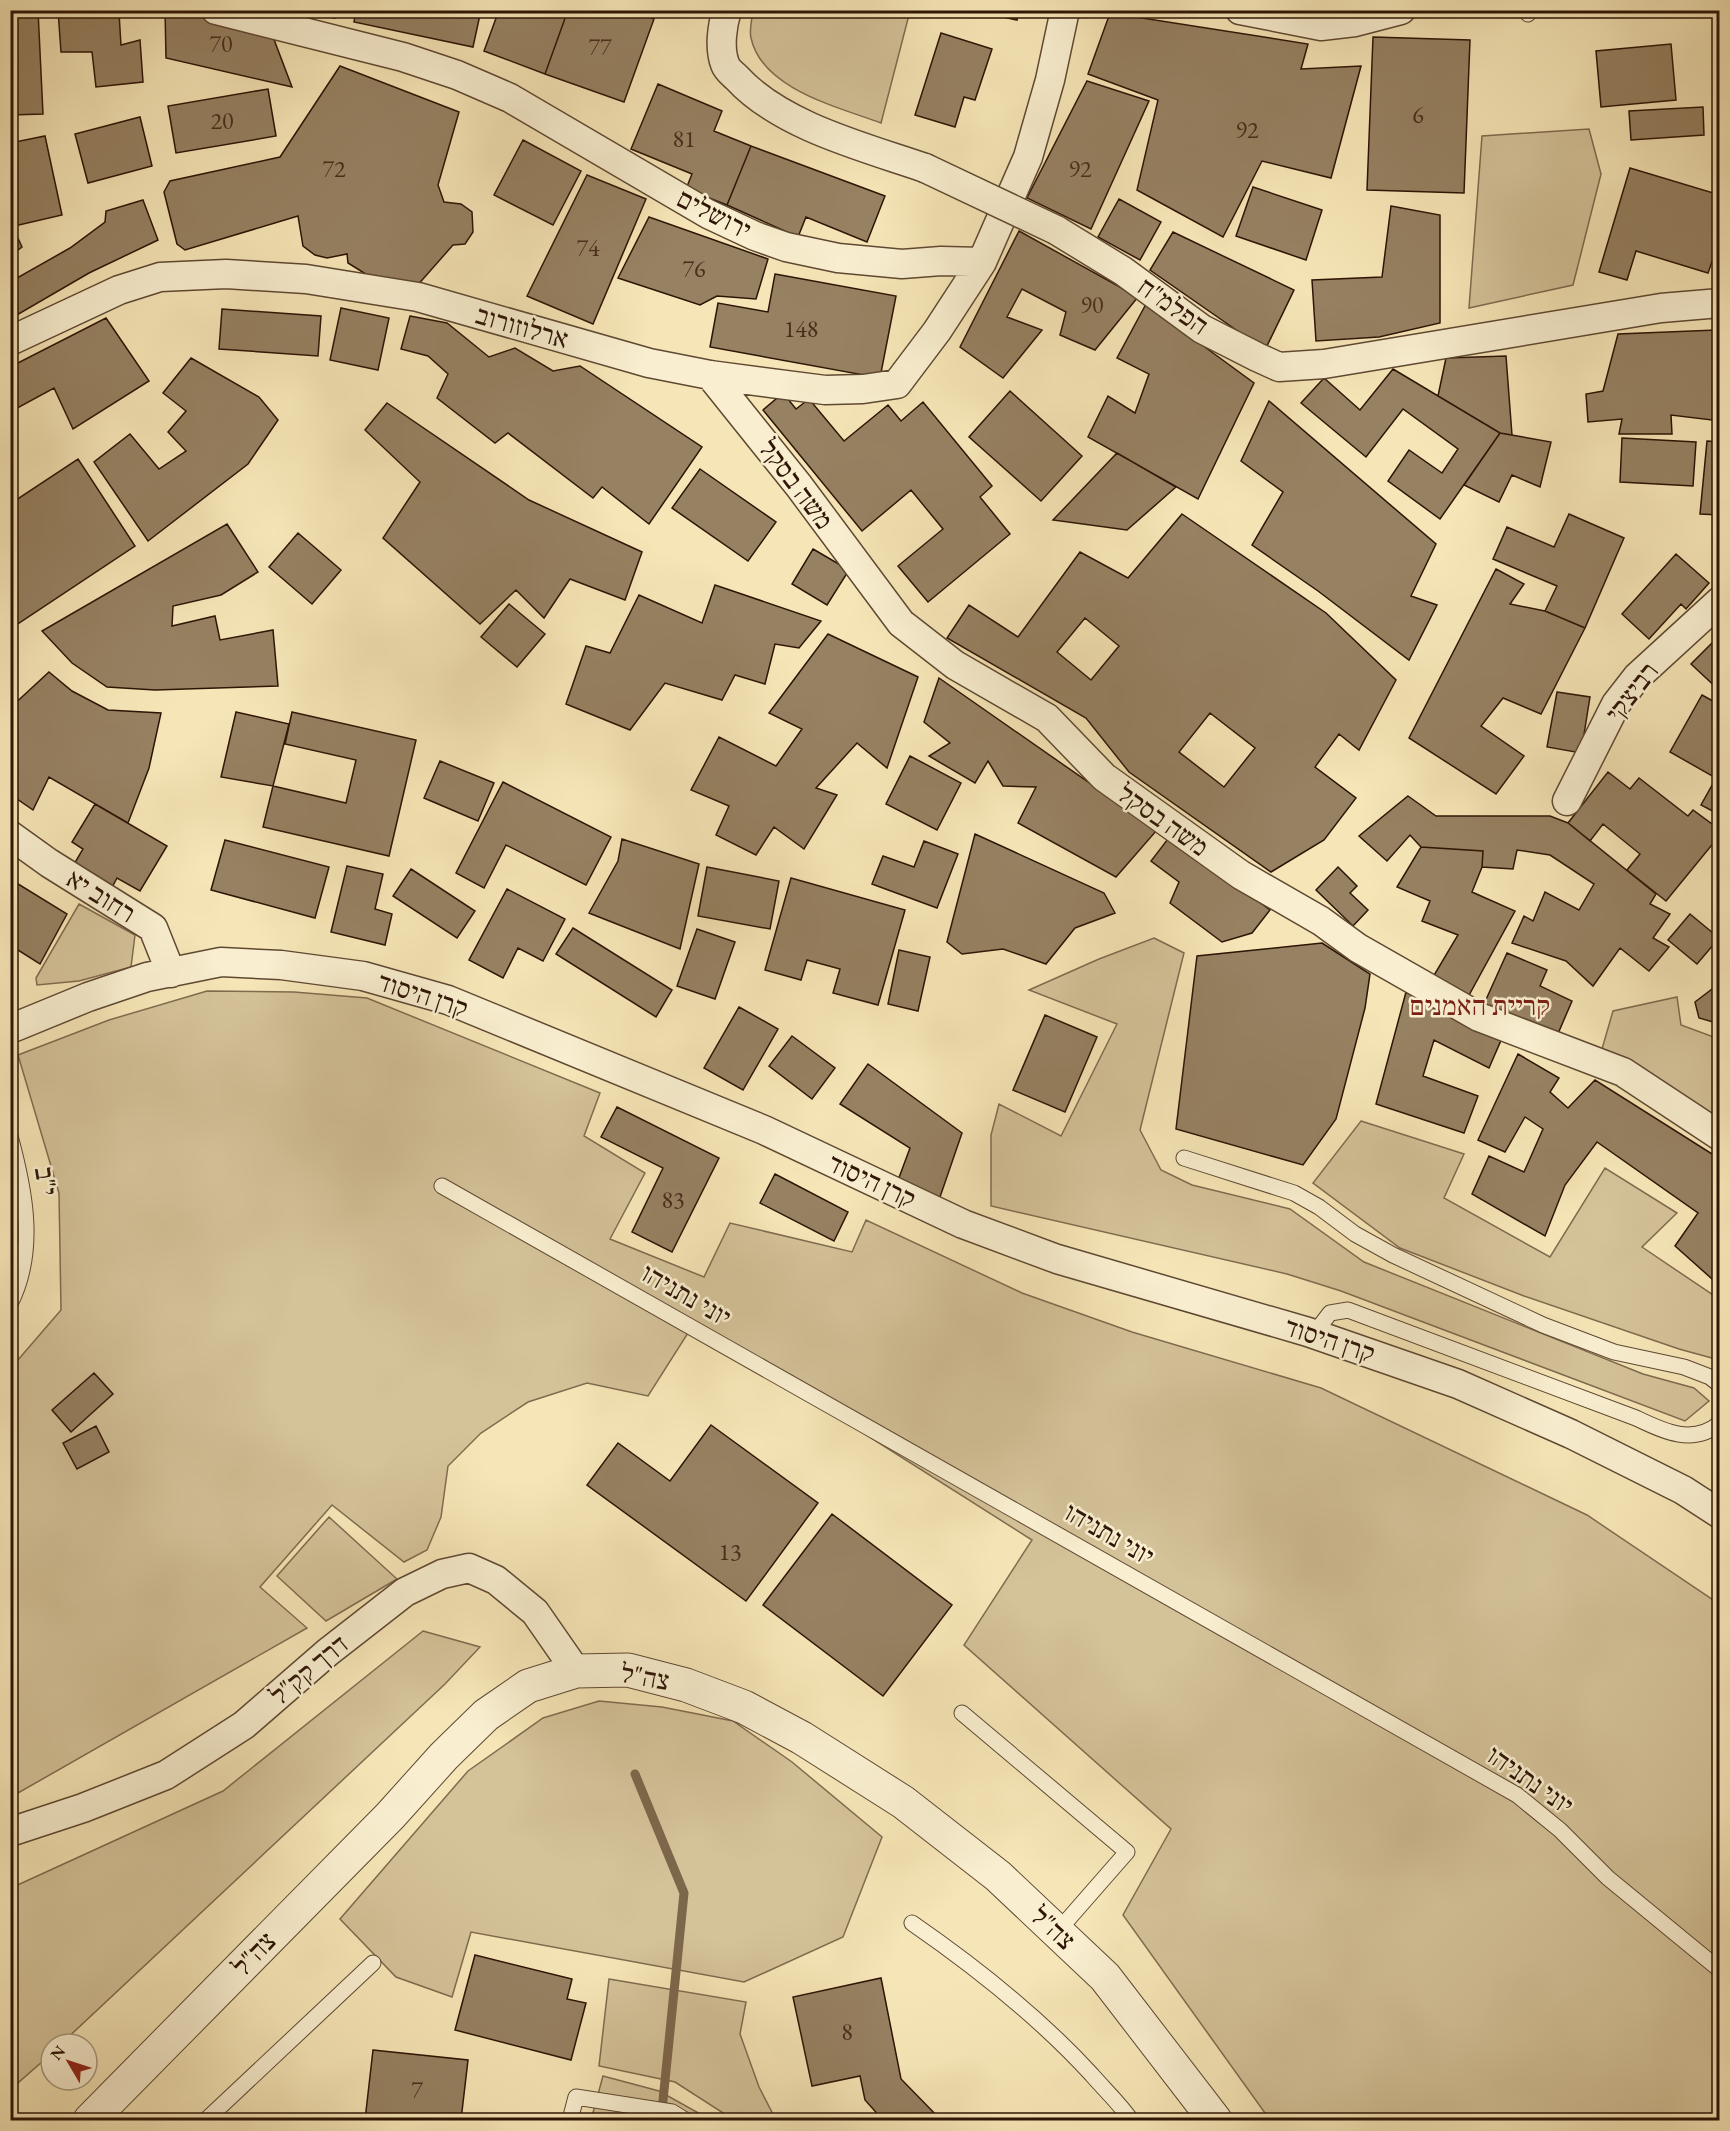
<svg xmlns="http://www.w3.org/2000/svg" width="1730" height="2131" font-family="'EB Garamond','Frank Ruhl Libre',serif">
  <style>
    .green { fill: #d4c299; stroke: #806b4f; stroke-width: 1.5 }
    .lines { fill: none; stroke-linecap: round; stroke-linejoin: round }
    .stream { stroke: #7d674b; stroke-width: 9 }
    .building { fill: #968162; stroke: #2d1405; stroke-width: 1.5; fill-rule: evenodd }
    .service-casing { stroke: #5f4832; stroke-width: 17 }
    .minor-casing { stroke: #5f4832; stroke-width: 31 }
    .tertiary-casing { stroke: #5f4832; stroke-width: 35 }
    .service { stroke: #f9efd0; stroke-width: 15 }
    .minor { stroke: #f9efd0; stroke-width: 28 }
    .tertiary { stroke: #f9efd0; stroke-width: 33 }
    .minor-bridge-casing { stroke: #5f4832; stroke-width: 31; stroke-linecap: butt }
    .minor-bridge { stroke: #f9efd0; stroke-width: 28 }
    .labels { text-anchor: middle; stroke-width: 5; stroke-linejoin: round; paint-order: stroke }
    .number-label { font-size: 24px; fill: #472f1c }
    .street-label { font-size: 27px; fill: #2d1405; stroke: #f9efd0 }
    .neighbourhood-label { font-size: 28px; fill: #7a1f14; stroke: #f9efd0 }
  </style>
  <rect width="100%" height="100%" fill="#f6e6b7"/>
  <filter id="stains"><feTurbulence type="fractalNoise" baseFrequency=".00333" numOctaves="4"/><feColorMatrix values="0 0 0 0 .2 0 0 0 0 .09 0 0 0 0 .02 0 0 0 .5 -.17"/></filter>
  <radialGradient id="worn" r=".72"><stop offset=".6" stop-color="#630" stop-opacity="0"/><stop offset="1" stop-color="#630" stop-opacity=".3"/></radialGradient>
  <!-- green -->
  <path class="green" d="M 753,11 L 910,11 L 881,123 C 838,107 762,89 751,38 C 749,30 752,19 753,11 Z
    M 1589,129 L 1601,174 L 1573,285 L 1469,308 L 1482,136 Z
    M 79,904 L 135,935 L 131,967 L 79,981 L 37,985 L 36,978 Z
    M 1154,938 L 1184,953 L 1140,1130 L 1161,1170 L 1192,1185 L 1290,1209 L 1364,1262 L 1643,1374 L 1694,1388 L 1709,1401 L 1685,1421 L 1341,1291 L 1287,1274 L 991,1206 L 991,1135 L 999,1104 L 1061,1136 L 1117,1024 L 1029,990 L 1099,959 Z
    M 207,991 L 294,992 L 367,998 L 600,1093 L 584,1136 L 645,1173 L 610,1239 L 704,1277 L 730,1223 L 852,1252 L 866,1220 L 1022,1293 L 1132,1332 L 1321,1388 L 1587,1515 L 1719,1604 L 1719,2120 L 1270,2120 L 1123,1915 L 1171,1829 L 964,1645 L 1032,1540 L 693,1325 L 648,1396 L 587,1383 L 528,1402 L 481,1433 L 448,1466 L 441,1517 L 427,1550 L 404,1562 L 332,1505 L 260,1587 L 307,1628 L 11,1797 L 11,1368 L 61,1310 L 59,1193 L 18,1055 L 109,1020 Z
    M 1677,997 L 1681,1025 L 1719,1039 L 1719,1123 L 1602,1049 L 1613,1011 Z
    M 1361,1121 L 1464,1154 L 1444,1198 L 1550,1257 L 1605,1168 L 1677,1213 L 1642,1247 L 1719,1299 L 1719,1360 L 1679,1349 L 1524,1296 L 1400,1248 L 1313,1183 Z
    M 329,1517 L 397,1579 L 326,1621 L 277,1576 Z
    M 423,1631 L 480,1647 L 445,1684 L 61,2044 L 51,2044 L 51,2054 L 11,2089 L 11,1888 L 223,1791 Z
    M 599,1701 L 662,1707 L 733,1721 L 792,1762 L 882,1837 L 843,1937 L 744,1982 L 471,1932 L 452,1997 L 396,1977 L 340,1919 L 468,1771 L 543,1718 Z
    M 609,1979 L 746,2002 L 740,2034 L 759,2087 L 776,2120 L 734,2120 L 675,2082 L 599,2066 Z
    M 603,2076 L 659,2091 L 711,2120 L 591,2120 Z"/>
  <g class="lines">
    <!-- stream -->
    <path class="stream" d="M 635,1774 L 684,1893 L 661,2120"/>
  </g>
  <!-- building -->
  <path class="building" d="M 10,10 L 38,10 L 43,114 L 10,115 Z
    M 58,10 L 113,10 L 119,13 L 121,45 L 140,40 L 143,82 L 96,87 L 92,52 L 61,52 Z
    M 165,10 L 270,29 L 292,87 L 166,58 Z
    M 298,10 L 336,10 L 335,18 Z
    M 356,10 L 481,10 L 473,47 L 354,22 Z
    M 499,10 L 568,10 L 545,74 L 484,51 Z
    M 568,10 L 629,10 L 654,19 L 624,102 L 545,74 Z
    M 972,10 L 1019,10 L 1017,20 Z
    M 1110,13 L 1308,44 L 1301,69 L 1361,66 L 1331,178 L 1262,161 L 1223,237 L 1137,190 L 1158,100 L 1088,74 Z
    M 941,33 L 992,49 L 975,100 L 964,97 L 955,127 L 915,115 Z
    M 1373,37 L 1470,40 L 1464,193 L 1367,190 Z
    M 1671,44 L 1676,100 L 1601,107 L 1596,51 Z
    M 340,66 L 459,112 L 438,185 L 444,202 L 461,204 L 472,212 L 473,232 L 465,244 L 453,245 L 416,287 L 372,278 L 348,263 L 347,254 L 327,258 L 315,255 L 303,246 L 298,216 L 185,250 L 177,244 L 164,192 L 170,181 L 280,157 Z
    M 1087,81 L 1149,101 L 1091,229 L 1027,198 Z
    M 658,84 L 722,111 L 714,131 L 751,146 L 727,205 L 686,189 L 692,174 L 631,149 Z
    M 268,89 L 276,136 L 176,153 L 168,106 Z
    M 1703,107 L 1704,135 L 1631,140 L 1629,111 Z
    M 140,117 L 152,166 L 88,183 L 75,134 Z
    M 45,136 L 62,215 L 10,227 L 10,143 Z
    M 523,140 L 581,171 L 553,225 L 494,195 Z
    M 751,146 L 885,196 L 867,242 L 806,217 L 798,237 L 727,205 Z
    M 1630,168 L 1720,195 L 1720,258 L 1714,256 L 1708,273 L 1636,251 L 1627,280 L 1599,272 Z
    M 587,175 L 646,199 L 593,324 L 527,296 Z
    M 1253,187 L 1322,210 L 1306,260 L 1236,236 Z
    M 1119,199 L 1161,222 L 1140,260 L 1098,237 Z
    M 143,200 L 158,240 L 89,273 L 10,319 L 10,282 L 70,248 L 105,222 L 106,211 Z
    M 1391,206 L 1440,215 L 1440,323 L 1379,337 L 1316,341 L 1312,280 L 1382,277 Z
    M 649,217 L 768,259 L 756,299 L 717,296 L 700,305 L 618,278 Z
    M 1019,231 L 1138,297 L 1095,350 L 1060,335 L 1066,312 L 1022,289 L 1007,317 L 1042,330 L 1003,378 L 960,347 Z
    M 1173,232 L 1294,290 L 1265,350 L 1150,270 Z
    M 17,236 L 22,247 L 10,256 L 10,239 Z
    M 775,274 L 896,296 L 880,378 L 710,347 L 718,303 L 768,312 Z
    M 1146,304 L 1254,383 L 1198,499 L 1088,437 L 1108,396 L 1135,413 L 1149,374 L 1117,358 Z
    M 341,308 L 389,318 L 378,370 L 330,360 Z
    M 222,309 L 321,316 L 318,356 L 219,349 Z
    M 410,316 L 447,323 L 489,357 L 515,348 L 553,371 L 580,366 L 702,447 L 649,524 L 602,487 L 593,498 L 508,433 L 495,443 L 437,398 L 448,374 L 428,356 L 401,349 Z
    M 106,318 L 149,381 L 73,429 L 54,388 L 10,412 L 10,367 Z
    M 1716,330 L 1720,421 L 1671,415 L 1672,434 L 1619,434 L 1622,419 L 1588,422 L 1586,394 L 1603,391 L 1618,334 Z
    M 1506,356 L 1512,435 L 1500,433 L 1438,396 L 1446,358 Z
    M 191,358 L 259,397 L 278,420 L 248,464 L 148,541 L 94,462 L 130,434 L 159,469 L 186,451 L 168,432 L 186,411 L 163,393 Z
    M 1393,369 L 1500,433 L 1440,519 L 1388,481 L 1409,450 L 1442,473 L 1458,449 L 1403,409 L 1366,457 L 1301,403 L 1324,378 L 1360,410 Z
    M 1010,391 L 1082,456 L 1041,501 L 969,437 Z
    M 783,393 L 796,409 L 809,399 L 844,441 L 888,405 L 901,421 L 923,402 L 992,486 L 980,497 L 1010,534 L 928,602 L 898,566 L 943,529 L 911,490 L 862,531 L 763,410 Z
    M 1269,401 L 1436,544 L 1411,596 L 1437,605 L 1409,660 L 1318,591 L 1252,545 L 1283,492 L 1241,461 Z
    M 387,403 L 529,500 L 642,552 L 625,600 L 570,579 L 544,618 L 516,590 L 480,624 L 383,538 L 420,482 L 365,430 Z
    M 1500,433 L 1551,442 L 1540,487 L 1512,475 L 1499,502 L 1464,485 Z
    M 1622,438 L 1696,442 L 1693,486 L 1620,482 Z
    M 1707,441 L 1720,442 L 1720,515 L 1700,514 Z
    M 1117,453 L 1176,487 L 1127,530 L 1053,520 Z
    M 78,459 L 135,546 L 10,629 L 10,504 Z
    M 700,469 L 776,522 L 748,561 L 672,508 Z
    M 1182,514 L 1326,613 L 1396,680 L 1359,750 L 1339,734 L 1315,767 L 1356,798 L 1324,840 L 1271,872 L 1129,772 L 1086,718 L 947,638 L 969,605 L 1018,637 L 1080,552 L 1128,578 ZM 1085,618 L 1119,646 L 1091,680 L 1057,652 ZM 1210,713 L 1255,748 L 1224,787 L 1179,752 Z
    M 1569,514 L 1624,538 L 1585,628 L 1545,611 L 1557,586 L 1493,559 L 1507,527 L 1554,547 Z
    M 227,524 L 258,572 L 221,595 L 173,606 L 172,626 L 215,616 L 220,640 L 273,630 L 278,686 L 155,690 L 107,687 L 72,663 L 42,631 Z
    M 298,533 L 341,570 L 312,604 L 269,567 Z
    M 813,549 L 849,570 L 827,605 L 792,584 Z
    M 1676,554 L 1709,583 L 1686,609 L 1681,604 L 1649,639 L 1622,614 Z
    M 1496,569 L 1524,584 L 1510,604 L 1545,611 L 1585,628 L 1541,714 L 1503,698 L 1481,726 L 1524,756 L 1496,794 L 1409,738 Z
    M 715,585 L 821,621 L 799,648 L 775,644 L 765,684 L 735,675 L 722,700 L 665,683 L 630,730 L 566,704 L 586,646 L 610,653 L 639,595 L 702,623 Z
    M 509,604 L 545,634 L 517,667 L 481,637 Z
    M 828,634 L 918,677 L 887,768 L 857,743 L 816,788 L 837,795 L 804,849 L 774,827 L 756,855 L 716,835 L 729,806 L 691,790 L 719,737 L 776,766 L 802,729 L 769,713 Z
    M 1720,635 L 1720,691 L 1691,664 Z
    M 49,672 L 72,691 L 108,710 L 161,713 L 149,768 L 128,823 L 49,777 L 33,810 L 10,794 L 10,708 Z
    M 939,678 L 1157,830 L 1116,877 L 1018,823 L 1036,787 L 1003,786 L 988,761 L 975,783 L 929,756 L 950,743 L 924,722 Z
    M 1557,692 L 1590,697 L 1581,753 L 1547,747 Z
    M 1702,695 L 1720,705 L 1720,815 L 1701,805 L 1716,778 L 1670,752 Z
    M 236,712 L 289,724 L 273,786 L 221,777 Z
    M 292,712 L 416,740 L 389,856 L 263,827 L 273,786 L 346,803 L 356,760 L 285,744 Z
    M 910,756 L 961,783 L 937,830 L 886,804 Z
    M 440,761 L 494,783 L 478,821 L 424,798 Z
    M 1608,772 L 1630,789 L 1639,778 L 1688,816 L 1693,810 L 1720,830 L 1720,835 L 1666,901 L 1627,870 L 1640,854 L 1603,824 L 1590,841 L 1568,823 Z
    M 503,782 L 611,837 L 586,885 L 506,845 L 484,888 L 456,873 Z
    M 1408,796 L 1436,816 L 1550,816 L 1568,823 L 1656,894 L 1650,904 L 1670,914 L 1653,938 L 1669,947 L 1649,971 L 1620,948 L 1593,986 L 1566,961 L 1512,943 L 1524,916 L 1533,921 L 1545,892 L 1579,910 L 1594,884 L 1550,855 L 1517,850 L 1513,869 L 1482,867 L 1483,851 L 1421,847 L 1410,835 L 1387,861 L 1359,836 Z
    M 95,804 L 167,846 L 140,891 L 117,878 L 109,893 L 70,871 L 83,849 L 72,842 Z
    M 975,834 L 1104,893 L 1115,913 L 1075,928 L 1046,964 L 1003,949 L 962,954 L 947,942 Z
    M 1171,835 L 1270,910 L 1252,933 L 1222,942 L 1170,903 L 1179,882 L 1151,861 Z
    M 622,839 L 699,864 L 680,949 L 589,913 L 618,861 Z
    M 225,840 L 329,867 L 315,918 L 211,890 Z
    M 924,841 L 958,854 L 937,908 L 872,884 L 883,856 L 914,867 Z
    M 1421,847 L 1483,851 L 1482,867 L 1472,892 L 1515,911 L 1468,997 L 1433,977 L 1458,935 L 1422,921 L 1430,901 L 1397,887 Z
    M 347,866 L 383,874 L 375,909 L 392,914 L 385,945 L 331,932 Z
    M 707,867 L 779,881 L 770,929 L 698,916 Z
    M 1338,867 L 1357,886 L 1350,893 L 1368,910 L 1353,926 L 1316,890 Z
    M 411,869 L 475,911 L 457,938 L 393,896 Z
    M 791,878 L 905,910 L 878,1005 L 833,993 L 840,969 L 807,960 L 801,980 L 765,970 Z
    M 10,879 L 67,914 L 40,964 L 10,945 Z
    M 507,889 L 565,919 L 543,961 L 518,948 L 503,978 L 469,960 Z
    M 1690,914 L 1719,938 L 1697,964 L 1668,940 Z
    M 573,928 L 672,990 L 656,1017 L 556,954 Z
    M 697,929 L 735,942 L 715,999 L 677,986 Z
    M 1322,943 L 1370,974 L 1365,1008 L 1336,1119 L 1303,1165 L 1176,1129 L 1197,956 Z
    M 899,950 L 930,957 L 918,1011 L 888,1004 Z
    M 1507,953 L 1547,970 L 1540,986 L 1572,1001 L 1557,1036 L 1484,1004 Z
    M 1720,983 L 1720,1024 L 1699,1018 L 1695,1002 Z
    M 1406,992 L 1502,1038 L 1489,1068 L 1434,1040 L 1423,1076 L 1478,1096 L 1464,1133 L 1376,1104 Z
    M 739,1007 L 778,1029 L 743,1090 L 704,1068 Z
    M 1045,1015 L 1097,1037 L 1065,1112 L 1013,1090 Z
    M 792,1036 L 835,1068 L 812,1099 L 769,1066 Z
    M 1518,1054 L 1559,1078 L 1550,1092 L 1568,1108 L 1595,1080 L 1720,1159 L 1720,1286 L 1675,1246 L 1698,1213 L 1597,1142 L 1565,1185 L 1545,1236 L 1472,1194 L 1489,1156 L 1524,1172 L 1543,1129 L 1525,1117 L 1505,1152 L 1478,1140 Z
    M 868,1064 L 962,1133 L 940,1197 L 897,1183 L 910,1148 L 840,1104 Z
    M 617,1107 L 719,1158 L 672,1252 L 632,1232 L 663,1168 L 601,1137 Z
    M 775,1174 L 848,1212 L 834,1241 L 760,1203 Z
    M 94,1373 L 113,1394 L 71,1432 L 52,1410 Z
    M 711,1425 L 818,1503 L 746,1601 L 587,1485 L 618,1443 L 670,1481 Z
    M 96,1426 L 109,1452 L 77,1469 L 63,1443 Z
    M 832,1514 L 952,1605 L 883,1696 L 763,1605 Z
    M 475,1955 L 572,1979 L 567,1999 L 586,2003 L 571,2060 L 455,2030 Z
    M 881,1978 L 901,2079 L 941,2120 L 881,2120 L 882,2119 L 865,2100 L 860,2076 L 812,2086 L 793,1997 Z
    M 373,2050 L 468,2060 L 461,2120 L 365,2120 Z"/>
  <g class="lines">
    <defs>
      <path id="service" d="M 1527,10 L 1528,14
        M 10,1136 C 25,1191 37,1251 10,1304
        M 1184,1158 L 1294,1193 L 1319,1207 L 1355,1234 L 1393,1255 L 1543,1325 L 1614,1352 L 1684,1367 L 1710,1377 L 1720,1385
        M 442,1186 L 1517,1795 L 1560,1830 L 1608,1878 L 1720,1970
        M 1314,1334 L 1330,1313 L 1348,1310 L 1636,1418 C 1663,1431 1693,1446 1720,1423
        M 962,1713 L 1127,1852 L 1057,1932
        M 912,1923 C 977,1968 1039,2017 1092,2075 C 1105,2090 1120,2104 1131,2120
        M 206,2120 L 373,1963
        M 570,2120 L 576,2097 L 672,2112 L 685,2120"/>
      <path id="minor" d="M 216,10 L 403,57 L 457,75 L 510,98 L 708,214 L 755,236 L 786,247 L 838,258 L 902,264 L 941,261 L 982,262
        M 727,10 C 722,26 719,48 725,64 C 727,70 733,74 737,78 C 781,126 864,147 925,168
        M 1240,10 L 1321,26 L 1355,22 L 1401,10
        M 1056,230 L 1123,271 L 1202,329 L 1257,357 L 1279,367 L 1324,364 L 1661,308 L 1720,303
        M 10,341 L 119,290 L 160,277 L 226,274 L 306,279 L 418,297 L 649,363 L 710,375 L 825,390 L 863,389 L 897,384 L 937,331 L 982,262 L 1028,157 L 1050,80 L 1065,10
        M 710,375 L 799,486 L 901,623 L 955,665 L 1047,718 L 1104,777 L 1241,875 L 1321,921 L 1358,948 L 1479,1017 L 1623,1072 L 1720,1136
        M 1567,801 L 1616,704 L 1637,677 L 1720,601
        M 10,835 L 49,863 L 153,928 L 171,973
        M 10,1029 L 88,997 L 147,977 L 221,962 L 281,965 L 363,976 L 448,1000 L 764,1130 L 963,1224 L 1057,1259 L 1308,1332 L 1458,1384 L 1571,1434 L 1683,1490 L 1720,1514
        M 10,1832 L 83,1808 L 166,1775 L 244,1725 L 328,1652 L 405,1592 L 442,1574 L 469,1568 L 496,1580 L 535,1612 L 576,1671"/>
      <path id="tertiary" d="M 90,2120 L 390,1816 L 444,1756 L 486,1715 L 528,1686 L 576,1671 L 628,1670 L 686,1685 L 744,1707 L 802,1738 L 903,1802 L 998,1876 L 1105,1977 L 1215,2120"/>
    </defs>
    <!-- service casing -->
    <use href="#service" class="service-casing"/>
    <!-- minor casing -->
    <use href="#minor" class="minor-casing"/>
    <!-- tertiary casing -->
    <use href="#tertiary" class="tertiary-casing"/>
    <!-- service -->
    <use href="#service" class="service"/>
    <!-- minor -->
    <use href="#minor" class="minor"/>
    <!-- tertiary -->
    <use href="#tertiary" class="tertiary"/>
    <defs>
      <path id="minor-bridge" d="M 925,168 L 1056,230"/>
    </defs>
    <!-- minor-bridge casing -->
    <use href="#minor-bridge" class="minor-bridge-casing"/>
    <!-- minor-bridge -->
    <use href="#minor-bridge" class="minor-bridge"/>
  </g>
  <g class="labels">
    <!-- number labels -->
    <g class="number-label">
      <text x="221" y="52">70</text>
      <text x="600" y="55">77</text>
      <text x="1418" y="123">6</text>
      <text x="222" y="129">20</text>
      <text x="1247" y="138">92</text>
      <text x="684" y="147">81</text>
      <text x="334" y="177">72</text>
      <text x="1080" y="177">92</text>
      <text x="588" y="256">74</text>
      <text x="694" y="277">76</text>
      <text x="1092" y="313">90</text>
      <text x="801" y="337">148</text>
      <text x="673" y="1208">83</text>
      <text x="730" y="1560">13</text>
      <text x="847" y="2040">8</text>
      <text x="417" y="2098">7</text>
    </g>
    <!-- street labels -->
    <g class="street-label">
      <text transform="translate(714 214) rotate(27)" y="9">ירושלים</text>
      <text transform="translate(1173 306) rotate(35)" y="9">הפלמ"ח</text>
      <text transform="translate(522 327) rotate(16)" y="9">ארלוזורוב</text>
      <text transform="translate(796 484) rotate(53)" y="9">משה בסקל</text>
      <text transform="translate(1632 692) rotate(-52)" y="9">רביצקי</text>
      <text transform="translate(1163 820) rotate(35)" y="9">משה בסקל</text>
      <text transform="translate(101 896) rotate(32)" y="9">רחוב יא</text>
      <text transform="translate(423 995) rotate(18)" y="9">קרן היסוד</text>
      <text transform="translate(46 1181) rotate(81)" y="9">י"ב</text>
      <text transform="translate(872 1181) rotate(25)" y="9">קרן היסוד</text>
      <text transform="translate(686 1295) rotate(30)" y="9">יוני נתניהו</text>
      <text transform="translate(1330 1340) rotate(18)" y="9">קרן היסוד</text>
      <text transform="translate(1109 1534) rotate(30)" y="9">יוני נתניהו</text>
      <text transform="translate(309 1670) rotate(-40)" y="9">דרך קק"ל</text>
      <text transform="translate(645 1677) rotate(10)" y="9">צה"ל</text>
      <text transform="translate(1530 1780) rotate(35)" y="9">יוני נתניהו</text>
      <text transform="translate(1053 1928) rotate(43)" y="9">צה"ל</text>
      <text transform="translate(254 1954) rotate(-46)" y="9">צה"ל</text>
    </g>
    <!-- neighbourhood labels -->
    <g class="neighbourhood-label">
      <text x="1480" y="1015">קריית האמנים</text>
    </g>
  </g>
  <!-- margin -->
  <rect width="1730" height="2131" fill="none" stroke="#f6e6b7" stroke-width="36"/>
  <rect x="12" y="12" width="1706" height="2107" fill="none" stroke="#2d1405" stroke-width="3"/>
  <rect x="18" y="18" width="1694" height="2095" fill="none" stroke="#2d1405" stroke-width="1.5"/>
  <!-- north arrow -->
  <g transform="translate(69 2062) rotate(309)"><circle r="28" fill="#f9efd0" stroke="#a7977f" stroke-width="1.5"/>
  <path d="M0-4.5L10 22L0 15L-10 22Z" fill="#8f2418"/>
  <text y="-9" font-size="16" font-weight="bold" text-anchor="middle" fill="#2d1405">N</text>
  </g>
  <rect width="100%" height="100%" filter="url(#stains)"/>
  <rect width="100%" height="100%" fill="url(#worn)"/>
</svg>
